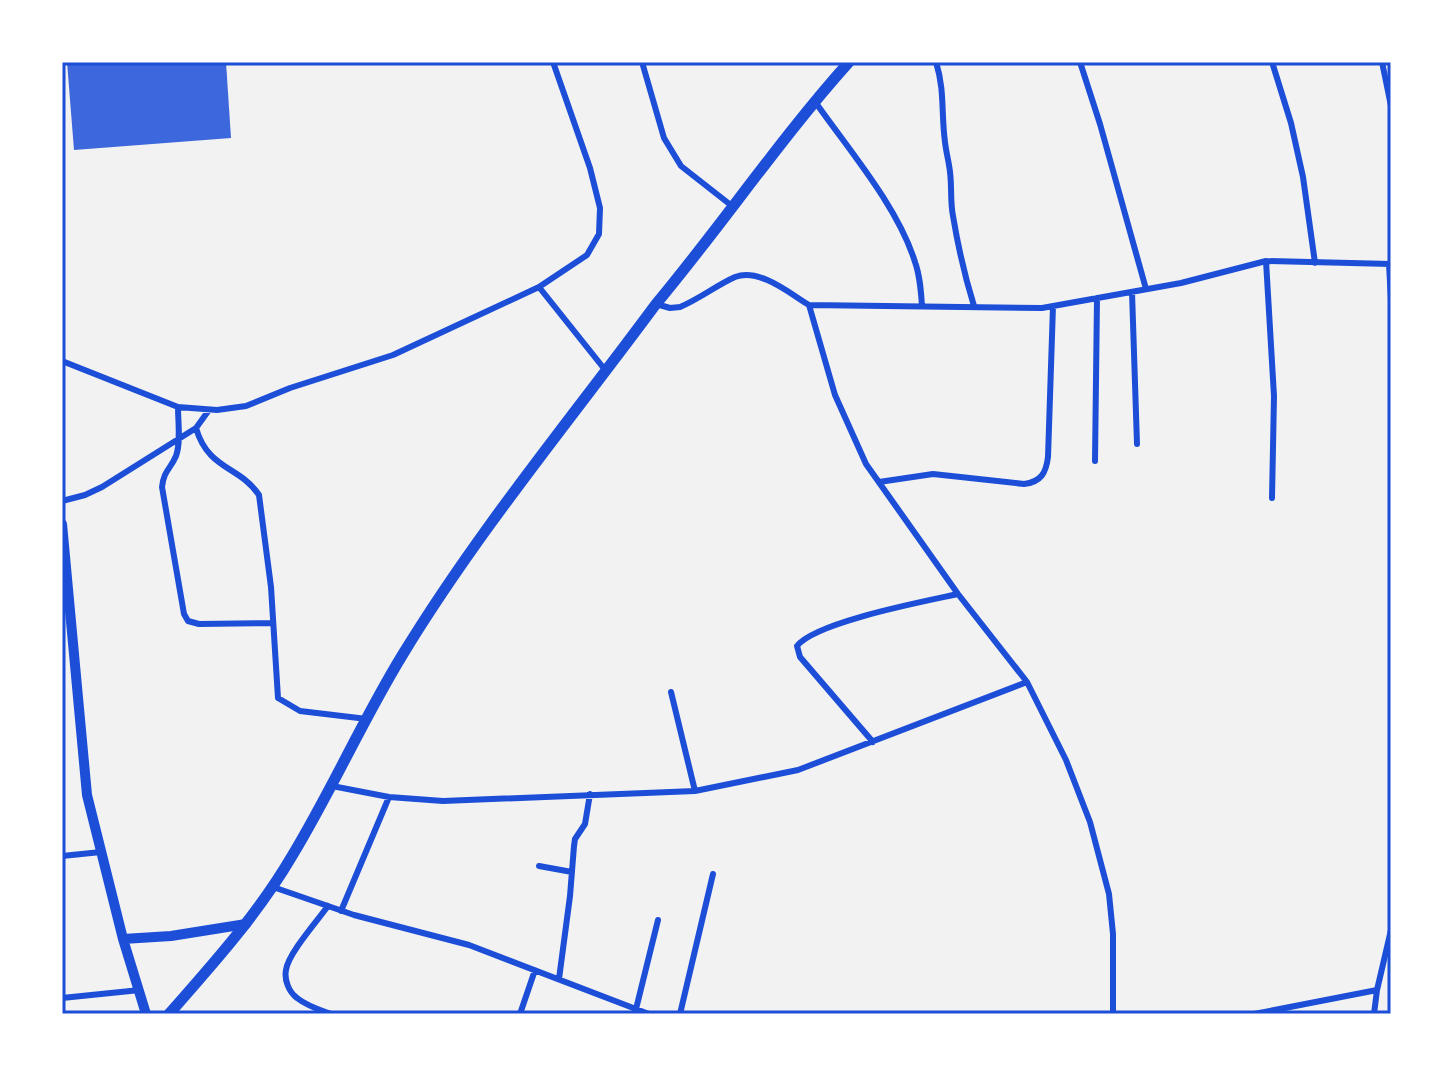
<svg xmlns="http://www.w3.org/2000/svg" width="1453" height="1076" font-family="'Exo 2',sans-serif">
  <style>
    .building { fill: #3d67dc }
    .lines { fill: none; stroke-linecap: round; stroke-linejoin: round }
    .minor { stroke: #1d4ed8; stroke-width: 6 }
    .primary { stroke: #1d4ed8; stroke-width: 10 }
    .trunk { stroke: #1d4ed8; stroke-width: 11 }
    .neatline { fill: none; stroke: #1d4ed8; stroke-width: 3 }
  </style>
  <rect width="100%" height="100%" fill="#f2f2f2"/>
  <!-- building -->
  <path class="building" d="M 67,62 L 226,62 L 231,138 L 74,150 Z"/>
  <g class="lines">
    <!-- minor -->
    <path class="minor" d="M 642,62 L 664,138 L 681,166 L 732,206
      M 936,62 C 945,91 941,113 945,142 C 946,152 949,162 950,172 C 952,187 950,201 953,216 C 958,246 965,277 974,306
      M 1080,62 L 1100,124 L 1146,289
      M 1272,62 L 1291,123 L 1303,177 L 1315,263
      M 1382,62 L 1391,106
      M 816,103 C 849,150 898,207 915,262 C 920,276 921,291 922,306
      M 1266,261 L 1274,396 L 1272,498
      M 1389,264 L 1391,300
      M 539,287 L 606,371
      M 1132,292 L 1137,444
      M 656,304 L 670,308 L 680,307 C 699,299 717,285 735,277 C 760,268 789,293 809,305 L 835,395 L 866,464 L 958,594 L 1027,682 L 1066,760 L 1090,822 L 1109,894 L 1113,934 L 1113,1014
      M 809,305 L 1042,308 L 1181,283 L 1266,261 L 1391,264
      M 1391,360 L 1391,364
      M 62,361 L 178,407 L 217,410 L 246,406 L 290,388 L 393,355 L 539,287 L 587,255 L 599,234 L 600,208 L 590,168 L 553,62
      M 178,407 C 178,423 181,442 176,456 C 170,470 164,470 162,487 L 184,614 L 188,621 L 199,624 L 273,623
      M 196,428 C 208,470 240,466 259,495 L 271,587 L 278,698 L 300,711 L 367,719
      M 1095,461 L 1097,298
      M 879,482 L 933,474 L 1024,484 C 1041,482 1046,473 1048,457 L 1053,306
      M 62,501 L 85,495 L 102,487 L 196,428 L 209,410
      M 671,692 L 695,791
      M 873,742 L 800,657 L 797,646 C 815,622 926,601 958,594
      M 332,786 L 389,797 L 443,801 L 695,791 L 798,770 L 1027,682
      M 62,856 L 101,852
      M 539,866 L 572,872
      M 273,887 L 354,915 L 469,945 L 649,1014
      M 328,906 C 317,921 288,954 286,970 C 284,980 289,992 297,998 C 307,1006 320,1010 331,1014
      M 341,911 L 389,797
      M 559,979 L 570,896 L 574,846 L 575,839 L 585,824 L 590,794
      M 62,998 L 140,990
      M 636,1009 L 658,920
      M 520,1014 L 535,970
      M 680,1014 L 713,874
      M 1254,1014 L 1377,990
      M 1374,1014 L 1377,990 L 1391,930"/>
    <!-- primary -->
    <path class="primary" d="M 62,524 L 87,795 L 123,939 L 146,1014
      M 123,939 L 171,936 L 246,924"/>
    <!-- trunk -->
    <path class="trunk" d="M 169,1014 C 213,964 258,914 292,856 C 332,790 363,719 403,654 C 478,531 571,419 656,304 C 722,225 780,139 849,62"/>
  </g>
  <!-- border -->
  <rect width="1453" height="1076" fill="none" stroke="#ffffff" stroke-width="128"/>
  <rect x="64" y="64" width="1325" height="948" class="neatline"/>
</svg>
